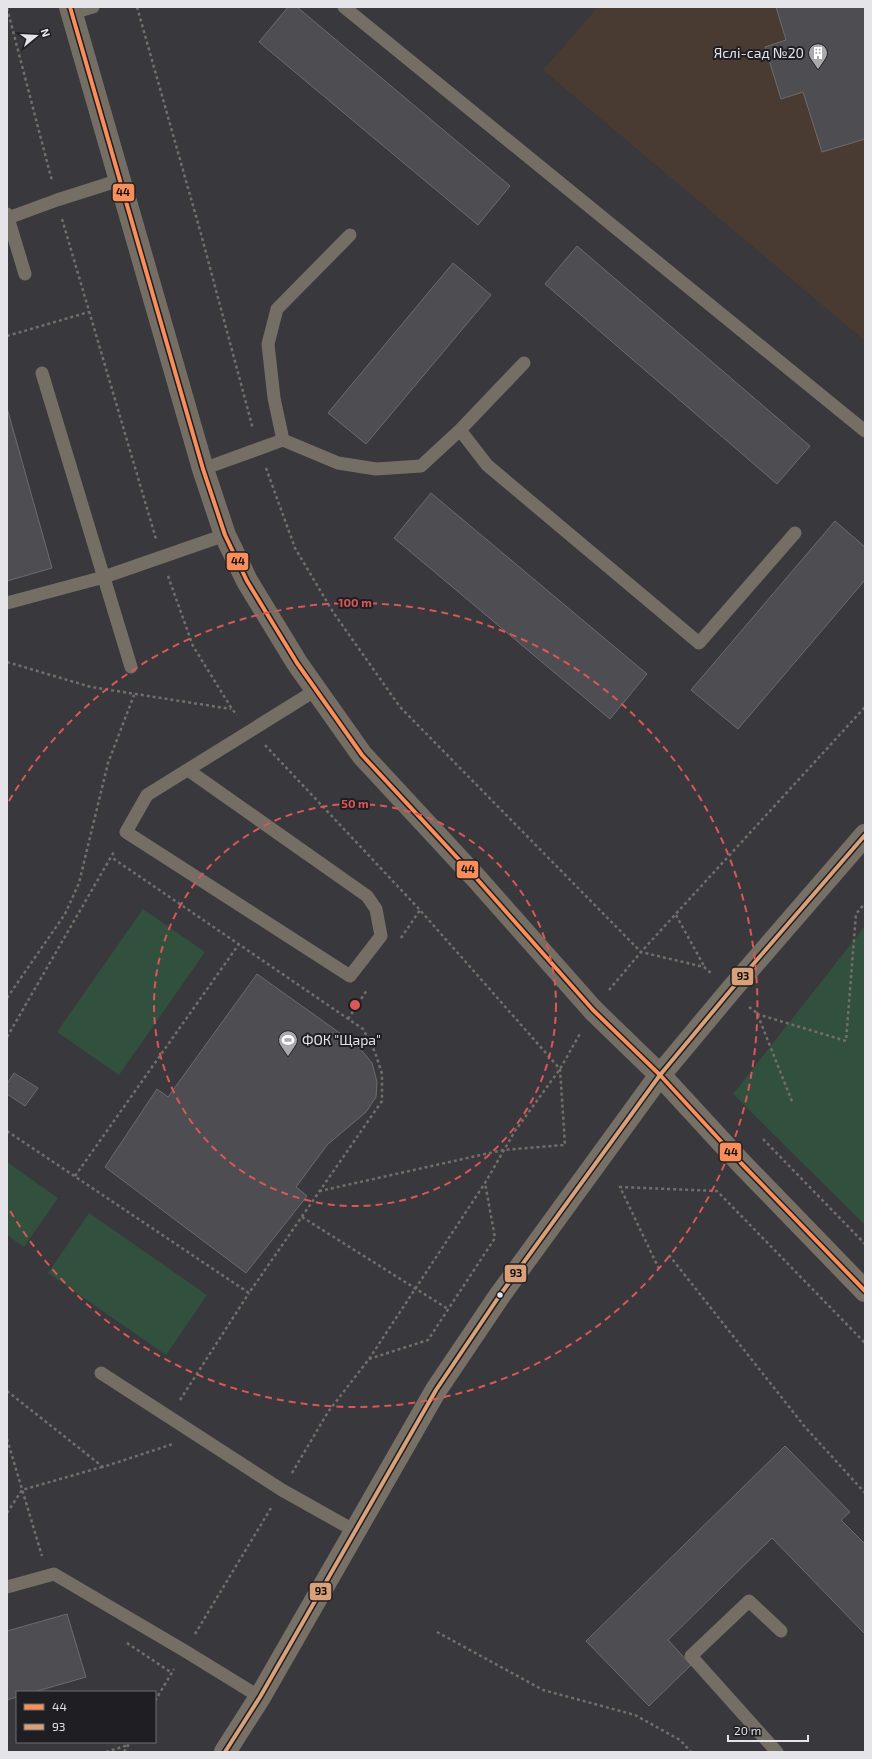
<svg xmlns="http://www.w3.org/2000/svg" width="872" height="1759" font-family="'Exo 2',sans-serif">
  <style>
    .education { fill: #493b32 }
    .green { fill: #32503e }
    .building { fill: #4e4d51; stroke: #6c6b6f }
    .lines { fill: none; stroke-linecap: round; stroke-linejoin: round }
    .path { stroke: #736e69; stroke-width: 2.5; stroke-dasharray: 3 3; stroke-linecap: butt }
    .service { stroke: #746e65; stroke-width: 13 }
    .tertiary { stroke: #746e65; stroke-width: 22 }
    .secondary { stroke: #777066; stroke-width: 22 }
    .bus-1-casing { stroke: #1f1e22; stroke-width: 7 }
    .bus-2-casing { stroke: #1f1e22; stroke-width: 7 }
    .bus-1 { stroke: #fa8e5a; stroke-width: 4 }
    .bus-2 { stroke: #d9a179; stroke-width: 4 }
    .ring { fill: none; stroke: #da5758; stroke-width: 2; stroke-dasharray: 7 5 }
    .bus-dot { fill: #e5e4e9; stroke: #1f1e22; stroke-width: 1.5 }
    .labels { text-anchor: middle; stroke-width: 4; stroke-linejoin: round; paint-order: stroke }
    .poi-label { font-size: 14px; fill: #e5e4e9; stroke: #1f1e22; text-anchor: end }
    .centre { fill: #da5758; stroke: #1f1e22; stroke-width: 2 }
    .ring-label { font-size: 12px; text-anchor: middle; font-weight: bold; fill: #da5758; stroke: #1f1e22; stroke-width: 4; stroke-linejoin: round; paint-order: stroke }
    .line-badge { stroke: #1f1e22; stroke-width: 1.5 }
    .pale-badge-label { font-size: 11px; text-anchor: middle; font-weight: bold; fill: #111 }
  </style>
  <rect width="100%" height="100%" fill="#39383c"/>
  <!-- education -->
  <path class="education" d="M 598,7 L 865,7 L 865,341 L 543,70 Z"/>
  <!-- green -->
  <path class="green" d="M 143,909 L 205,952 L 119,1075 L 57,1032 Z
    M 865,926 L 865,1225 L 733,1094 Z
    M 7,1162 L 58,1198 L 24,1247 L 7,1235 Z
    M 89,1213 L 207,1295 L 166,1355 L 48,1273 Z"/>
  <!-- building -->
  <path class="building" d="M 288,7 L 297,7 L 510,186 L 478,225 L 259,42 Z
    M 776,7 L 865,7 L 865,139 L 822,152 L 803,92 L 781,99 L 765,47 L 786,40 Z
    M 577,246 L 810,446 L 777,484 L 545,284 Z
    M 453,263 L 491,295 L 366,444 L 328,413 Z
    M 7,408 L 52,568 L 7,581 Z
    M 431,493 L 647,674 L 610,719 L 394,538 Z
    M 835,521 L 865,547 L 865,580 L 738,729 L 691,690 Z
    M 257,974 L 358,1046 L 372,1063 L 377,1082 L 376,1097 L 366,1112 L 327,1145 L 296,1187 L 307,1196 L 246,1273 L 105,1167 L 157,1089 L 168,1097 Z
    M 14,1073 L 38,1088 L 25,1106 L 7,1094 L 7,1084 Z
    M 785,1446 L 850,1512 L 841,1520 L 865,1544 L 865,1634 L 772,1538 L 668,1640 L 691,1665 L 649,1706 L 586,1641 Z
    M 67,1614 L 86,1677 L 34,1692 L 17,1692 L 17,1697 L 7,1700 L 7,1631 Z"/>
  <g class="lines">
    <!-- path -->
    <path class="path" d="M 137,7 L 201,234 L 253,429
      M 7,8 L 52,181
      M 62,219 L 156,539
      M 7,336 L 89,312
      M 266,468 L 295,548 L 333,612 L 400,707 L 641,952 L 704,967 L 712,974
      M 168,576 L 193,646 L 232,709 L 237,715
      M 7,662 L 91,687 L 231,709
      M 265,745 L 420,910 L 560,1069 L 565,1145 L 503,1150 L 320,1191
      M 676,915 L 704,966
      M 401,938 L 420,910
      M 609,990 L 641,952 L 865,707
      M 7,998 L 65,914 L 79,883 L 108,763 L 134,695
      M 749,1007 L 757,1013 L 793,1104
      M 757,1014 L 846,1041 L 856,914 L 865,903
      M 348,1019 L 367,990
      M 7,1037 L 115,850
      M 7,1131 L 249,1293 L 382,1101 L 382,1074 L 375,1052 L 363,1029 L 111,857
      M 763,1139 L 865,1244
      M 75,1176 L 239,944
      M 302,1217 L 448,1309
      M 669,1255 L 805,1427 L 865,1493
      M 659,1269 L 620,1187 L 717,1191 L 865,1343
      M 369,1359 L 428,1340 L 495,1238 L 485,1183
      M 7,1391 L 103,1467 L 173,1444
      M 180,1400 L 249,1293
      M 7,1439 L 42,1556
      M 292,1473 L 328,1412 L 369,1359 L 485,1183 L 515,1131 L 560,1069 L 581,1032
      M 7,1513 L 22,1490 L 102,1467
      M 437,1632 L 543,1690 L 635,1715 L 680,1740 L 691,1752
      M 195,1634 L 271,1508
      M 127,1643 L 172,1673
      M 155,1701 L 174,1669
      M 106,1752 L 128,1745
      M 124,1752 L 130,1742"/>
    <!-- service -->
    <path class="service" d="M 344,7 L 865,431
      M 72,13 L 93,7
      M 7,214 L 8,218 L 57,200 L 120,180
      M 8,218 L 25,274
      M 42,373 L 131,667
      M 460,430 L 487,465 L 699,643 L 795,533
      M 283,440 L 274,398 L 268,344 L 277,309 L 350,235
      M 203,469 L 283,440 L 338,463 L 376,469 L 421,466 L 460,430 L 524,363
      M 7,603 L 104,577 L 225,535
      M 188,770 L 367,896 L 376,909 L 381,936 L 350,976 L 126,832 L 147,795 L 316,690
      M 101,1373 L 282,1490 L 355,1531
      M 7,1587 L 54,1574 L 185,1651 L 260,1697
      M 777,1752 L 691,1656 L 749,1601 L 781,1631"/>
    <!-- tertiary -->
    <path class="tertiary" d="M 70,7 L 203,469 L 225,535 L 247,581 L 297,663 L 362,755 L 477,879 L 593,1010 L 660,1075"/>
    <!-- secondary -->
    <path class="secondary" d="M 660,1075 L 741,1163 L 865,1291
      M 225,1752 L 260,1697 L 436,1390 L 500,1295 L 660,1075 L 730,991 L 865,835"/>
    <defs>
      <path id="bus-1" d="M 70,7 L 203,469 L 225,535 L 247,581 L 297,663 L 362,755 L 477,879 L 593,1010 L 660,1075 L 741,1163 L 865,1291"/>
      <path id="bus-2" d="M 225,1752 L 260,1697 L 436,1390 L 500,1295 L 660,1075 L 730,991 L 865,835"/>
    </defs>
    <!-- bus-1 casing -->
    <use href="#bus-1" class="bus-1-casing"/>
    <!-- bus-2 casing -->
    <use href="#bus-2" class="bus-2-casing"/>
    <!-- bus-1 -->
    <use href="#bus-1" class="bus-1"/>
    <!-- bus-2 -->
    <use href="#bus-2" class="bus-2"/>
  </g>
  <!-- distance rings -->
  <g class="ring">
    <circle cx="355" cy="1005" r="201"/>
    <path d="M9 801A402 402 0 1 1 9 1209"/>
  </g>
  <!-- icons -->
  <defs>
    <symbol id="building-pin" viewBox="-11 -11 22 30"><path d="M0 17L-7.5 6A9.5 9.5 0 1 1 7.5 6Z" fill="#a9a8ac" stroke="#1f1e22"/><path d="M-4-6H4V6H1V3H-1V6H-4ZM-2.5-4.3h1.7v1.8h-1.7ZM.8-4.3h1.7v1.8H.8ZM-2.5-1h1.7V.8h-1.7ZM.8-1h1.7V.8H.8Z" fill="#fff"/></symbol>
    <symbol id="stadium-pin" viewBox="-11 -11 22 30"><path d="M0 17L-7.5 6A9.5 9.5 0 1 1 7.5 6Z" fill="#a9a8ac" stroke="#1f1e22"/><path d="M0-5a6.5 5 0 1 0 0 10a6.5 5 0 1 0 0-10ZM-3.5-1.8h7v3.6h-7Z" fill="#fff"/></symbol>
  </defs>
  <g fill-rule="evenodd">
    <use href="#building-pin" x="807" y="42" width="22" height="30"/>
    <use href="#stadium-pin" x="277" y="1029" width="22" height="30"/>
  </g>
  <!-- markers -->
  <circle class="bus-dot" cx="500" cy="1295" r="3.5"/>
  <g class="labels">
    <!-- poi labels -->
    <g class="poi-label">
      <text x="804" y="58">Яслі-сад №20</text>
      <text x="302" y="1045" text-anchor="start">ФОК "Щара"</text>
    </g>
  </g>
  <circle cx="355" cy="1005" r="6" class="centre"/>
  <g class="ring-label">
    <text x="355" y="607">100 m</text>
    <text x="355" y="808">50 m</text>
  </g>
  <g class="line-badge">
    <rect x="112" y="183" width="23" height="19" rx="4" fill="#fa8e5a"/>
    <rect x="226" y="552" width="23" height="19" rx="4" fill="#fa8e5a"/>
    <rect x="456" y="860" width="23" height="19" rx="4" fill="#fa8e5a"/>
    <rect x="731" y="967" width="23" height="19" rx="4" fill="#d9a179"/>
    <rect x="719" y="1142" width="23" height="20" rx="4" fill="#fa8e5a"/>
    <rect x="504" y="1264" width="23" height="19" rx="4" fill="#d9a179"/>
    <rect x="309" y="1582" width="23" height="19" rx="4" fill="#d9a179"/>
  </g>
  <g class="pale-badge-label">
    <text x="123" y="196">44</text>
    <text x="238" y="565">44</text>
    <text x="468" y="873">44</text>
    <text x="743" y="980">93</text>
    <text x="731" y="1156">44</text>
    <text x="516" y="1277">93</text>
    <text x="321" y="1595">93</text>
  </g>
  <!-- border -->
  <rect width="872" height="1759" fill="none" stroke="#e5e4e9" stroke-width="16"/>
  <!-- legend -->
  <rect x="16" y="1691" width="140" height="52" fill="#1f1e22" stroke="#6e6d72"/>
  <rect x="24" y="1704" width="20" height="6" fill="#fa8e5a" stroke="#6e6d72"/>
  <text x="52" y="1711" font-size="12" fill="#e5e4e9">44</text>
  <rect x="24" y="1724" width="20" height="6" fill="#d9a179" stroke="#6e6d72"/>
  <text x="52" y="1731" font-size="12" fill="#e5e4e9">93</text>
  <!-- north arrow -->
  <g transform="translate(36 36) rotate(72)" stroke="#1f1e22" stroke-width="3" paint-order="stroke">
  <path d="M0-3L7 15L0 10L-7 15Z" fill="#e5e4e9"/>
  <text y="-6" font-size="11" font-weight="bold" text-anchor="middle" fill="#e5e4e9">N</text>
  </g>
  <!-- scale -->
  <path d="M728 1735v6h80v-6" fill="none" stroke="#e5e4e9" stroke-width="2"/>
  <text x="734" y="1735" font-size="12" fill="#e5e4e9" stroke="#1f1e22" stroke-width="3" paint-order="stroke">20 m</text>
</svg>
